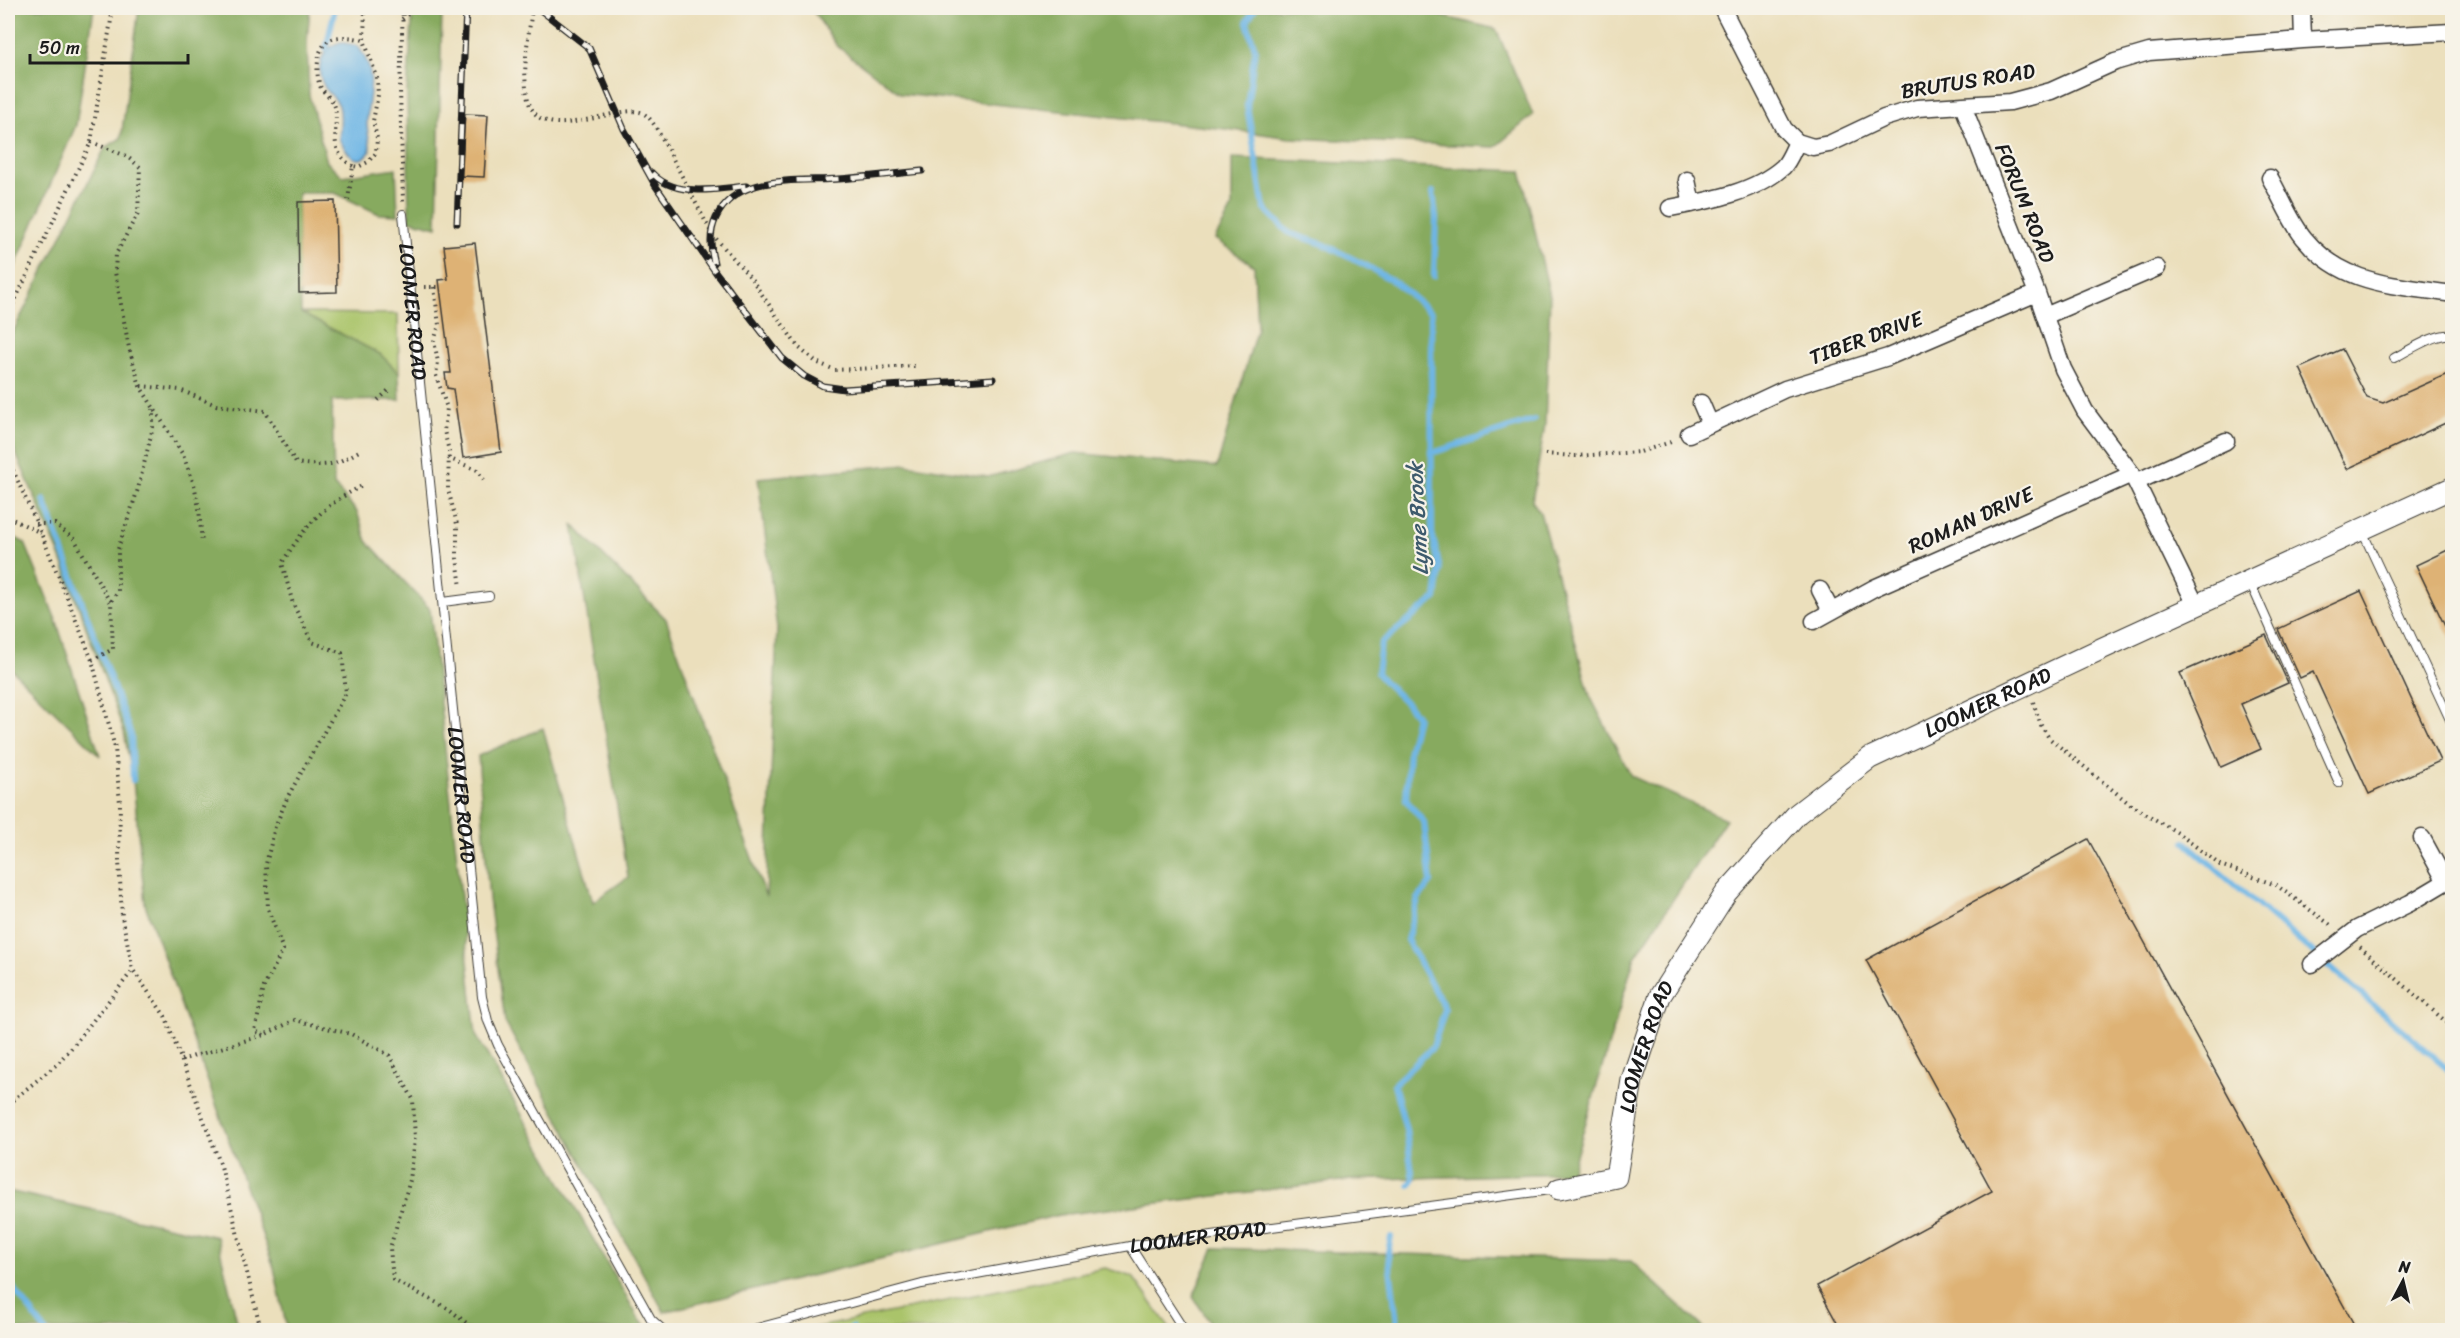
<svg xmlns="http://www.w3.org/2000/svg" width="2460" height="1338" font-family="Sriracha,sans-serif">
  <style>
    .green { fill: #aac46a; stroke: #637043; stroke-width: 1.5 }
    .forest { fill: #87aa5e; stroke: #52633d; stroke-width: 1.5 }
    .water { fill: #6eb6e5; stroke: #456980; stroke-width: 1.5 }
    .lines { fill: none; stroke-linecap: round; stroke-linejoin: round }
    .stream { stroke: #6eb6e5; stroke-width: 6 }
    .building { fill: #deb275 }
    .service-casing { stroke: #3b3934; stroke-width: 10 }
    .minor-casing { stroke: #3b3934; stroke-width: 19 }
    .tertiary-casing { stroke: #3b3934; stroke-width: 23 }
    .path { stroke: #3b3934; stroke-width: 4; stroke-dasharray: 1.5 4.5; stroke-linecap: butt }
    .service { stroke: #fff; stroke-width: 8 }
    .minor { stroke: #fff; stroke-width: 16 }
    .tertiary { stroke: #fff; stroke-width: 21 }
    .rail-casing { stroke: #1c1c1c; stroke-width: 7 }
    .rail { stroke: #f7f3e8; stroke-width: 4.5; stroke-dasharray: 14; stroke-linecap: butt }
    .labels { text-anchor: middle; stroke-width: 4.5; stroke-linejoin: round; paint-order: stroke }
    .street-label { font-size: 21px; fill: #1c1c1c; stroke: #f7f3e8 }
    .water-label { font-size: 22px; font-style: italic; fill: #3d5a6c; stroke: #f7f3e8 }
  </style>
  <rect width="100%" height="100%" fill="#f7f3e8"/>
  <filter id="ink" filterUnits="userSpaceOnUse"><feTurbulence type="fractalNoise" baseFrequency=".0167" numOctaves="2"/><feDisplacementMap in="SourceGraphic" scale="12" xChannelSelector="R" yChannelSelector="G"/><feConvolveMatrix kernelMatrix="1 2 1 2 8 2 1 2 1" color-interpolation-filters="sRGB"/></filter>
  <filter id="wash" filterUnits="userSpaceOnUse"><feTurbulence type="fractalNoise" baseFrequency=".008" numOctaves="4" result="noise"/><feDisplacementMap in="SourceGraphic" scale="24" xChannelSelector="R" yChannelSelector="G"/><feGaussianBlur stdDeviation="1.35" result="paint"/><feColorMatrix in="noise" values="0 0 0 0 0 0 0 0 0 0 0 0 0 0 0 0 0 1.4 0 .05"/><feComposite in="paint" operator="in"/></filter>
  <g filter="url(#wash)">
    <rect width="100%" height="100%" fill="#ebdfbc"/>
    <!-- green -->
    <path class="green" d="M 300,313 L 398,314 L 399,373 L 380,354 Z
      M 1105,1268 L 1133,1277 L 1171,1330 L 814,1330 L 814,1328 Z"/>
    <!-- forest -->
    <path class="forest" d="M 8,8 L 94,8 L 76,125 L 8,283 Z
      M 139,8 L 310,8 L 307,42 L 309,95 L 327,162 L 343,176 L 396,168 L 398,215 L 379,214 L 335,193 L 298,193 L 301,313 L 380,354 L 399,373 L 400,400 L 332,401 L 334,485 L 357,512 L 367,541 L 430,609 L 476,1035 L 638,1317 L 648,1330 L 287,1330 L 274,1268 L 145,904 L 133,780 L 124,732 L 59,553 L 11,442 L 8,418 L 8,351 L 11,336 L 105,148 L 121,138 Z
      M 413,8 L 442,8 L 437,227 L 409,220 L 407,92 Z
      M 811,8 L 1407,8 L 1496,29 L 1533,115 L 1495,147 L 1290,138 L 1226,129 L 901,94 L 837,46 Z
      M 1232,158 L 1521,171 L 1550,296 L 1545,425 L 1532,501 L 1540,512 L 1590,696 L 1631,776 L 1726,819 L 1634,959 L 1571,1173 L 1349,1180 L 1059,1215 L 664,1312 L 505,1022 L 489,899 L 478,756 L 543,728 L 593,902 L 628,877 L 573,525 L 666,619 L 766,897 L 777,629 L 758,478 L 906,464 L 988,477 L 1075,453 L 1217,467 L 1257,328 L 1254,266 L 1215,239 L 1232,208 Z
      M 8,534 L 25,543 L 56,620 L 100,756 L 8,666 Z
      M 8,1191 L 217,1237 L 239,1330 L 8,1330 Z
      M 1214,1248 L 1631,1261 L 1706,1330 L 1215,1330 L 1193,1297 Z"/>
    <!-- water -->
    <path class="water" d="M 340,42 L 358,46 C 379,75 368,91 367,123 C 367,133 371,142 370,152 C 357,169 346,152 339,139 C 340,128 342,117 339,106 C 337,99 329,94 325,88 C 314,70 321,48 340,42 Z"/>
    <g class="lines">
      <!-- stream -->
      <path class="stream" d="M 1255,8 L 1247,22 L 1255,49 L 1247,106 L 1264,208 L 1289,233 L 1323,244 L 1367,266 L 1396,283 L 1431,313 L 1432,533 L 1440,570 L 1436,598 L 1381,643 L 1377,673 C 1390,690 1405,698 1417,717 L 1409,749 L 1406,800 L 1424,822 L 1431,882 L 1418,899 L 1407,940 L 1445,1009 L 1433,1047 L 1394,1084 L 1406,1130 L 1413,1180 L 1409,1185
        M 326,49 L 335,8
        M 1433,192 L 1436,218 L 1434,276
        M 1432,453 L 1534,420
        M 44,500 L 131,735 L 133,780
        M 2185,842 L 2452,1073
        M 1391,1237 L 1388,1252 L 1398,1330
        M 8,1281 L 45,1330
        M 849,1330 L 852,1328"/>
    </g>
    <g id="blocks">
      <!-- building -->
      <path class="building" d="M 465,114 L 488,115 L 484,177 L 461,176 Z
        M 335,201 L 337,292 L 299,293 L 298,202 Z
        M 475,243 L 501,452 L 463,458 L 453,389 L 447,388 L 445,373 L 451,373 L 439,280 L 448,279 L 444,246 Z
        M 2342,349 L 2367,398 L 2383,403 L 2452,372 L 2452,420 L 2347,469 L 2300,368 Z
        M 2452,548 L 2452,641 L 2416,565 Z
        M 2361,591 L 2440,761 L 2369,794 L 2313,672 L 2300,678 L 2278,629 Z
        M 2266,635 L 2288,683 L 2241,704 L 2261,749 L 2221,767 L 2180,673 Z
        M 2088,839 L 2357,1330 L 1841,1330 L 1817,1286 L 1992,1191 L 1866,960 Z"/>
    </g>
  </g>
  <g filter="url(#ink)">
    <use href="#blocks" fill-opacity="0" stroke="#3b3934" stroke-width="1.5"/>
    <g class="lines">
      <defs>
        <g id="service">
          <path id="s1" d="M 403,214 L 482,997 L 488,1021 L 498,1045 L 651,1319 L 663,1330"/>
          <path d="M 2394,358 C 2408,351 2437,332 2452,335"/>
          <path d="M 2362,531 L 2452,724"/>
          <path d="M 2250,582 L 2339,783"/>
          <path d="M 443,602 L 489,596"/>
          <path d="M 1130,1246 L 1184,1330"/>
          <path id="s2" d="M 750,1330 L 922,1284 L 1130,1246 L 1558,1189"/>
        </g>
        <path id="minor" d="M 1722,8 L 1784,129 L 1797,142
          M 2302,8 L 2303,40
          M 1963,106 L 2037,293 L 2063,369 L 2085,411 L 2132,474 L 2196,605
          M 2270,178 C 2281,197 2290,221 2304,238 C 2343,286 2397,285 2452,294
          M 1687,180 L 1692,204
          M 1670,208 C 1707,201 1754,193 1783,167 C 1789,161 1793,150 1797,142 L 1813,147 L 1829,144 L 1884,118 L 1917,108 L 2010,102 L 2051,91 L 2115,62 L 2149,52 L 2303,40 L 2452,32
          M 2045,316 L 2157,268
          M 1701,403 L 1710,424
          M 1689,434 L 1785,389 L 1888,357 L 2037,293
          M 2136,482 L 2226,441
          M 1820,590 L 1831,611
          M 1814,621 L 1874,588 L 2132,474
          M 2422,838 L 2446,882
          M 2312,964 L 2357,929 L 2410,903 L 2452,878"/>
        <g id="tertiary">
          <path id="s3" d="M 1559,1189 L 1616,1177 L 1632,1080 L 1660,996 L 1726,893 L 1797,814 L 1870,758 L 2103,648 L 2452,488"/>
        </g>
      </defs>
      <!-- service casing -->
      <use href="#service" class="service-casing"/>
      <!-- minor casing -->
      <use href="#minor" class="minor-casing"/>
      <!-- tertiary casing -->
      <use href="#tertiary" class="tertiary-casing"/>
      <!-- path -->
      <path class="path" d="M 403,8 L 400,89 L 403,202
        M 532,8 C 529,35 522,67 527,95 C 537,151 609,105 640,112 C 650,115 656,128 661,136 L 712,234 L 750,277 L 798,347 L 816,362 L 835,370 L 915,366
        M 402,19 L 415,8
        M 91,142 L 126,156 L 140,167 L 138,213 L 116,254 L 115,272 L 129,348 L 140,386 L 183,455 L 194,484 L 199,508 L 202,544
        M 353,166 C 326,151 339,127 335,107 C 333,100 325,94 321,88 C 317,80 317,70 318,61 C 322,33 342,35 364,40
        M 348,200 L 353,166 L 358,167 L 368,162 L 376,153 L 377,138 L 373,121 L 378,95 L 377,77 L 364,40 L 365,8
        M 424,287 L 439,287
        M 434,287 L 439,325 L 434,341 L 438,362 L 436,375 L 447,408 L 444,431 L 449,451 L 448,489 L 457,524 L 457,558 L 461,587
        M 8,315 L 91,142 L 113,8
        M 141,386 L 180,390 L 216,405 L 265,411 L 296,463 C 329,467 333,466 361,450
        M 378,400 L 391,388
        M 1545,454 L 1575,456 L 1640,452 L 1674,441
        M 448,458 L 477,470 L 484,480
        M 8,459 L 41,533 L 92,660 L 115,748 L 120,803 L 119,860 L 122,917 L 133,970 L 165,1016 L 221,1166 L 261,1330
        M 8,517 L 41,533
        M 36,524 L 55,524 L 75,540 L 110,602
        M 92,660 L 113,649 L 111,602 L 118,591 L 118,549 L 138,489 L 153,427 L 153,409
        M 2033,702 L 2041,725 L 2049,738 L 2131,805 L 2178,833 L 2220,865 L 2276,885 L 2332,926
        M 2360,947 L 2452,1027
        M 264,1035 L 255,1031 L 264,987 L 283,950 L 268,909 L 266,864 L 275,827 L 288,796 L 346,693 L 342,653 L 312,642 L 293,604 L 282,563 C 306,525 322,506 362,486
        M 181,1060 L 264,1035 L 295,1020 L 351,1034 L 389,1055 L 413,1099 L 415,1140 L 410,1180 L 390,1248 L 393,1280 L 449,1309 L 475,1330
        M 8,1104 L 56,1065 L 73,1046 L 133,970"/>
      <!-- service -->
      <use href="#service" class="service"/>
      <!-- minor -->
      <use href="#minor" class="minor"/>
      <!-- tertiary -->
      <use href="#tertiary" class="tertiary"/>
      <defs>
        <path id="rail" d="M 538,8 L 589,48 L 624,129 L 655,185 L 717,274 L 782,358 L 804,376 L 823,386 L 844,389 L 993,379
          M 652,173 C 675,198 715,189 746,186
          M 457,223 L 466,8
          M 714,263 C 710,248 709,233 716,218 C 737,173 797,182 839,179 C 867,177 894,174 922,171"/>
      </defs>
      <!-- rail casing -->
      <use href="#rail" class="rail-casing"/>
      <!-- rail -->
      <use href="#rail" class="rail"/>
    </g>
  </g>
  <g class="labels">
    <!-- street labels -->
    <g class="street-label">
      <text transform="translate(1968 81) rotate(-9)" y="7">BRUTUS ROAD</text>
      <text transform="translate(2025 203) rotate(68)" y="7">FORUM ROAD</text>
      <text dy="7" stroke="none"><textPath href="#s1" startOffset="98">LOOMER ROAD</textPath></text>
      <text transform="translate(1866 338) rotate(-20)" y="7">TIBER DRIVE</text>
      <text transform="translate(1971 520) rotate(-24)" y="7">ROMAN DRIVE</text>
      <text dy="7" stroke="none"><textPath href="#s3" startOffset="696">LOOMER ROAD</textPath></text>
      <text dy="7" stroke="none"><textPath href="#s1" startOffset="584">LOOMER ROAD</textPath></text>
      <text dy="7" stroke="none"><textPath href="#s3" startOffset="192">LOOMER ROAD</textPath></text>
      <text dy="7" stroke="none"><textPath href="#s2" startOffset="458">LOOMER ROAD</textPath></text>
    </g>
    <!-- water labels -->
    <g class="water-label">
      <text transform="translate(1417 519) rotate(-93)" y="8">Lyme Brook</text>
    </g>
  </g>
  <!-- margin -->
  <rect width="2460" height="1338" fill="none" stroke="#f7f3e8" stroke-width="30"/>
  <!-- north arrow -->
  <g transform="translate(2403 1281) rotate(7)" stroke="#f7f3e8" stroke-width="4.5" paint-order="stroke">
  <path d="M0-4.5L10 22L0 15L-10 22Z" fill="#1c1c1c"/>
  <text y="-9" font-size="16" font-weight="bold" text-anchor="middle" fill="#1c1c1c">N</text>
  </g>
  <!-- scale -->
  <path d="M30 54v9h158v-9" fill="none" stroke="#1c1c1c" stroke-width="3"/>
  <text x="39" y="54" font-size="18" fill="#1c1c1c" stroke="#f7f3e8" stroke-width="4.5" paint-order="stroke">50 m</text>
</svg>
